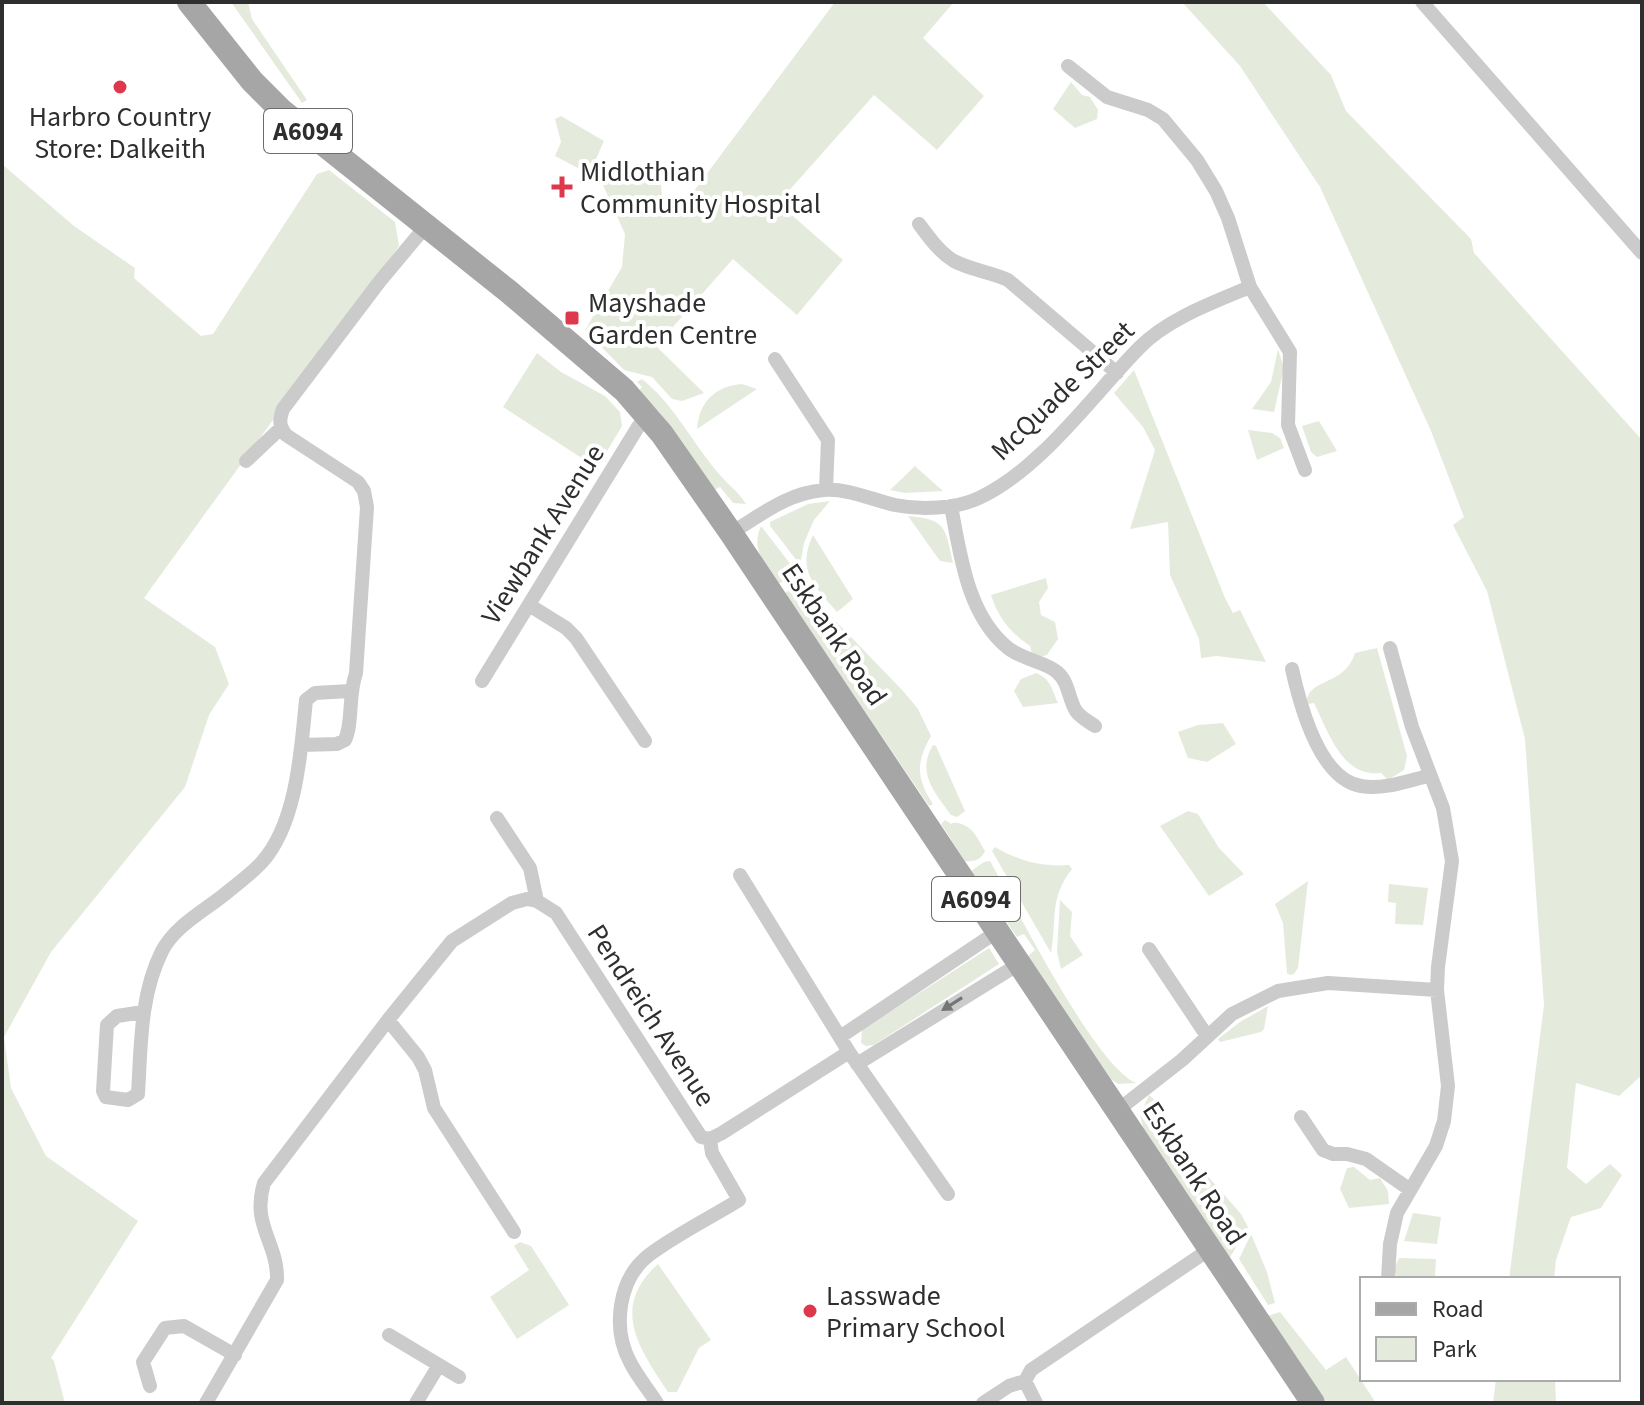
<svg xmlns="http://www.w3.org/2000/svg" width="1644" height="1405" font-family="'Source Sans 3',sans-serif">
  <style>
    .green { fill: #e5ebdc }
    .lines { fill: none; stroke-linecap: round; stroke-linejoin: round }
    .street { stroke: #cbcbcb; stroke-width: 14 }
    .primary { stroke: #a6a6a6; stroke-width: 24 }
    .oneway { fill: #757575 }
    .poi-dot { fill: #de384c; stroke: #fff; stroke-width: 3 }
    .labels { text-anchor: middle; stroke-width: 8; stroke-linejoin: round; paint-order: stroke }
    .shield { fill: #fff; stroke: #6d6d6d; stroke-width: 2 }
    .shield-label { font-size: 26px; font-weight: bold; fill: #2e2e2e }
    .poi-label { font-size: 28px; fill: #2e2e2e; stroke: #fff; text-anchor: start }
    .street-label { font-size: 28px; fill: #2e2e2e; stroke: #fff }
  </style>
  <rect width="100%" height="100%" fill="#fff"/>
  <!-- green -->
  <path class="green" d="M 231,2 L 248,2 L 252,19 L 307,100 L 302,103 Z
    M 835,2 L 954,2 L 923,38 L 984,96 L 937,150 L 874,95 L 778,203 L 843,260 L 797,315 L 733,259 L 656,346 L 704,393 L 682,401 L 672,399 L 652,377 L 624,370 L 585,330 L 622,267 L 625,234 L 603,185 L 593,176 L 555,156 L 561,142 L 555,119 L 561,116 L 604,141 L 595,161 L 618,175 L 632,166 L 661,184 L 663,211 L 676,215 Z
    M 1182,2 L 1263,2 L 1331,75 L 1346,111 L 1471,239 L 1474,253 L 1642,440 L 1642,1075 L 1619,1096 L 1576,1083 L 1567,1168 L 1586,1184 L 1610,1164 L 1622,1175 L 1601,1208 L 1571,1217 L 1556,1260 L 1554,1279 L 1509,1279 L 1544,1005 L 1525,739 L 1487,591 L 1453,525 L 1464,517 L 1431,431 L 1320,187 L 1240,66 Z
    M 1071,82 L 1082,95 L 1090,97 L 1098,110 L 1097,119 L 1075,128 L 1053,109 Z
    M 2,164 L 74,226 L 135,268 L 134,278 L 201,336 L 213,334 L 317,174 L 329,170 L 395,222 L 399,246 L 144,598 L 215,647 L 229,684 L 209,715 L 185,787 L 51,952 L 4,1037 L 11,1088 L 46,1156 L 138,1221 L 51,1358 L 54,1361 L 65,1403 L 2,1403 Z
    M 1278,349 L 1284,368 L 1274,412 L 1252,409 L 1271,382 Z
    M 537,353 L 561,372 L 605,396 L 620,412 L 622,426 L 597,468 L 503,407 Z
    M 1134,370 L 1225,598 L 1233,613 L 1240,610 L 1266,662 L 1216,656 L 1201,658 L 1199,639 L 1170,575 L 1168,522 L 1130,529 L 1155,450 L 1143,427 L 1114,393 Z
    M 642,379 C 676,406 693,445 721,476 C 729,486 739,492 746,504 L 733,503 L 720,487 L 714,490 L 660,413 L 639,391 L 642,387 L 637,382 Z
    M 742,384 L 757,389 L 697,429 C 699,402 715,386 742,384 Z
    M 1319,421 L 1337,451 L 1317,457 L 1311,452 L 1302,426 Z
    M 1248,430 L 1272,433 L 1280,438 L 1284,448 L 1257,460 Z
    M 915,466 L 943,491 L 905,493 L 890,490 Z
    M 830,501 L 814,520 L 804,543 L 801,560 L 798,562 L 770,526 L 770,522 L 808,504 Z
    M 908,516 C 947,519 945,528 953,563 L 940,561 Z
    M 761,526 L 798,574 L 778,584 C 766,566 750,549 761,526 Z
    M 813,535 L 853,599 L 837,612 C 815,586 796,571 813,535 Z
    M 1046,578 L 1048,588 L 1039,602 L 1041,615 L 1055,622 L 1058,639 L 1047,655 L 1040,657 L 1032,654 L 1030,646 C 1009,631 999,619 991,595 Z
    M 802,581 L 824,609 L 904,692 L 918,709 L 931,736 C 916,762 916,778 933,804 L 929,806 L 785,593 Z
    M 1377,648 L 1407,756 L 1404,770 L 1388,780 L 1381,773 C 1342,778 1328,731 1314,703 L 1307,704 C 1306,677 1344,688 1355,653 Z
    M 1036,673 C 1050,678 1052,689 1058,703 L 1023,707 L 1014,691 L 1021,679 Z
    M 1223,723 L 1236,744 L 1207,762 L 1188,758 L 1178,732 L 1198,725 Z
    M 933,745 L 936,746 L 965,811 L 957,817 L 951,815 C 935,793 916,772 933,745 Z
    M 1188,811 L 1198,814 L 1219,848 L 1244,874 L 1209,896 L 1160,826 Z
    M 945,820 C 957,827 946,822 958,823 C 973,826 978,839 985,851 C 981,860 974,862 965,861 L 941,824 Z
    M 995,847 C 1019,861 1041,867 1069,865 L 1072,869 C 1049,898 1057,920 1051,953 L 992,851 Z
    M 990,861 C 1015,906 1095,1066 1136,1083 L 1118,1084 L 1109,1078 L 1028,956 L 1035,950 L 1024,934 L 1017,937 L 971,871 L 984,862 Z
    M 1308,881 L 1298,968 L 1294,974 L 1290,975 L 1287,973 L 1283,923 L 1275,904 Z
    M 1389,884 L 1428,888 L 1423,925 L 1395,924 L 1396,903 L 1388,902 Z
    M 1060,900 L 1072,912 L 1070,936 L 1083,955 L 1061,969 L 1057,952 Z
    M 989,948 L 999,964 L 874,1045 L 866,1046 L 861,1043 L 862,1030 Z
    M 1268,1006 L 1264,1029 L 1261,1032 L 1220,1042 L 1218,1039 L 1240,1022 Z
    M 1149,1095 L 1159,1104 L 1170,1133 L 1241,1214 L 1248,1227 L 1229,1259 L 1144,1132 L 1140,1115 Z
    M 1354,1167 L 1370,1180 L 1380,1178 L 1388,1191 L 1389,1204 L 1349,1208 L 1340,1189 L 1347,1168 Z
    M 1413,1213 L 1441,1217 L 1437,1244 L 1404,1241 Z
    M 1251,1234 L 1267,1272 L 1275,1303 L 1268,1305 L 1239,1259 Z
    M 520,1242 L 531,1246 L 569,1305 L 517,1339 L 490,1297 L 529,1270 L 514,1246 Z
    M 1399,1258 L 1436,1259 L 1435,1279 L 1397,1279 L 1394,1269 Z
    M 658,1264 L 711,1340 L 699,1348 L 677,1392 L 668,1392 C 640,1349 609,1308 658,1264 Z
    M 1280,1312 L 1326,1370 L 1346,1357 L 1376,1403 L 1327,1403 L 1267,1316 Z
    M 1496,1379 L 1555,1379 L 1556,1403 L 1493,1403 Z"/>
  <g class="lines">
    <!-- street -->
    <path class="street" d="M 1422,2 L 1642,253
      M 1068,66 L 1107,97 L 1148,110 L 1163,119 L 1197,160 L 1216,191 L 1228,218 L 1250,287 L 1290,352 L 1288,425 L 1305,470
      M 919,224 C 929,237 939,252 954,261 C 971,270 991,272 1008,280 L 1117,373
      M 775,359 L 828,440 L 826,489
      M 246,461 L 281,428
      M 951,506 C 960,553 967,615 1008,648 C 1023,660 1046,662 1057,672 C 1069,682 1068,698 1076,711 C 1080,717 1089,722 1095,726
      M 731,533 C 761,515 787,493 824,490 C 847,488 873,500 895,505 C 920,510 956,509 979,498 C 1041,469 1092,396 1139,348 C 1167,319 1214,302 1250,287
      M 529,605 L 566,628 L 576,638 L 645,741
      M 1292,669 C 1300,705 1319,779 1361,786 C 1384,790 1407,781 1428,776
      M 482,681 L 638,427 L 648,416
      M 302,745 L 337,744 L 345,740 C 353,723 348,696 356,673 L 367,507 L 364,491 L 358,482 L 286,435 C 279,426 279,420 283,409 L 380,281 L 426,226
      M 497,818 L 530,868 L 537,901
      M 740,875 L 849,1052 L 948,1194
      M 1149,949 L 1207,1036
      M 143,1012 L 117,1016 L 107,1025 L 103,1091 L 106,1097 L 128,1100 L 138,1094 C 141,1045 140,995 162,951 C 175,926 204,911 225,894 C 237,884 251,874 262,862 C 297,823 301,750 306,700 L 315,693 L 350,691
      M 388,1020 L 418,1057 L 425,1070 L 434,1108 L 514,1232
      M 840,1037 L 998,931
      M 857,1064 L 1019,964
      M 1118,1110 L 1182,1060 L 1232,1014 L 1278,991 L 1328,983 L 1437,990
      M 1301,1117 L 1323,1150 L 1333,1154 L 1347,1154 L 1366,1159 L 1409,1189
      M 1388,1279 L 1390,1244 L 1397,1213 L 1436,1146 L 1444,1121 L 1448,1086 L 1437,990 L 1438,967 L 1452,861 L 1443,808 L 1412,727 L 1390,648
      M 389,1335 L 439,1365
      M 1025,1381 L 1036,1403
      M 150,1386 L 143,1362 L 165,1328 L 184,1326 L 235,1355
      M 206,1403 L 277,1280 C 278,1242 251,1226 264,1183 L 388,1020 L 452,941 L 512,903 L 527,899 L 537,901 L 556,913 L 701,1137 L 710,1139 L 722,1133 L 849,1052
      M 416,1403 L 439,1365 L 459,1377
      M 657,1403 C 648,1389 637,1376 630,1362 C 612,1328 618,1279 649,1255 C 677,1234 710,1218 739,1200 L 712,1153 L 710,1139
      M 983,1403 L 1009,1386 L 1025,1381 L 1031,1370 L 1210,1249"/>
    <!-- primary -->
    <path class="primary" d="M 189,2 L 252,81 L 282,111 L 508,291 L 624,390 L 662,434 L 731,533 L 1313,1403"/>
  </g>
  <!-- one-way arrows -->
  <defs><path id="oneway-solid" d="M-6-.8H1V-3.2L6.5 0L1 3.2V.8H-6Z" transform="scale(2)"/></defs>
  <use class="oneway" href="#oneway-solid" transform="translate(952 1004) rotate(148)"/>
  <!-- markers -->
  <g class="poi-dot">
    <circle cx="120" cy="87" r="8"/>
    <path d="M558 175h8v8h8v8h-8v8h-8v-8h-8v-8h8z"/>
    <rect x="564" y="310" width="16" height="16" rx="4"/>
    <circle cx="810" cy="1311" r="8"/>
  </g>
  <g class="labels">
    <!-- shield labels -->
    <g class="shield">
      <rect x="264" y="109" width="88" height="44" rx="6"/>
      <rect x="932" y="877" width="88" height="44" rx="6"/>
    </g>
    <g class="shield-label">
      <text x="308" y="140">A6094</text>
      <text x="976" y="908">A6094</text>
    </g>
    <!-- poi labels -->
    <g class="poi-label">
      <text x="120" y="126" text-anchor="middle">Harbro Country<tspan x="120" dy="32">Store: Dalkeith</tspan></text>
      <text x="580" y="181">Midlothian<tspan x="580" dy="32">Community Hospital</tspan></text>
      <text x="588" y="312">Mayshade<tspan x="588" dy="32">Garden Centre</tspan></text>
      <text x="826" y="1305">Lasswade<tspan x="826" dy="32">Primary School</tspan></text>
    </g>
    <!-- street labels -->
    <g class="street-label">
      <text transform="translate(1062 390) rotate(-44)" y="10">McQuade Street</text>
      <text transform="translate(542 534) rotate(-58)" y="10">Viewbank Avenue</text>
      <text transform="translate(835 634) rotate(56)" y="10">Eskbank Road</text>
      <text transform="translate(652 1015) rotate(57)" y="10">Pendreich Avenue</text>
      <text transform="translate(1195 1173) rotate(57)" y="10">Eskbank Road</text>
    </g>
  </g>
  <!-- border -->
  <rect width="1644" height="1405" fill="none" stroke="#2e2e2e" stroke-width="8"/>
  <!-- legend -->
  <rect x="1360" y="1277" width="260" height="104" fill="#ffffff" stroke="#ababab" stroke-width="2"/>
  <rect x="1376" y="1303" width="40" height="12" fill="#a6a6a6" stroke="#ababab" stroke-width="2"/>
  <text x="1432" y="1317" font-size="24" fill="#2e2e2e">Road</text>
  <rect x="1376" y="1337" width="40" height="24" fill="#e5ebdc" stroke="#ababab" stroke-width="2"/>
  <text x="1432" y="1357" font-size="24" fill="#2e2e2e">Park</text>
</svg>
